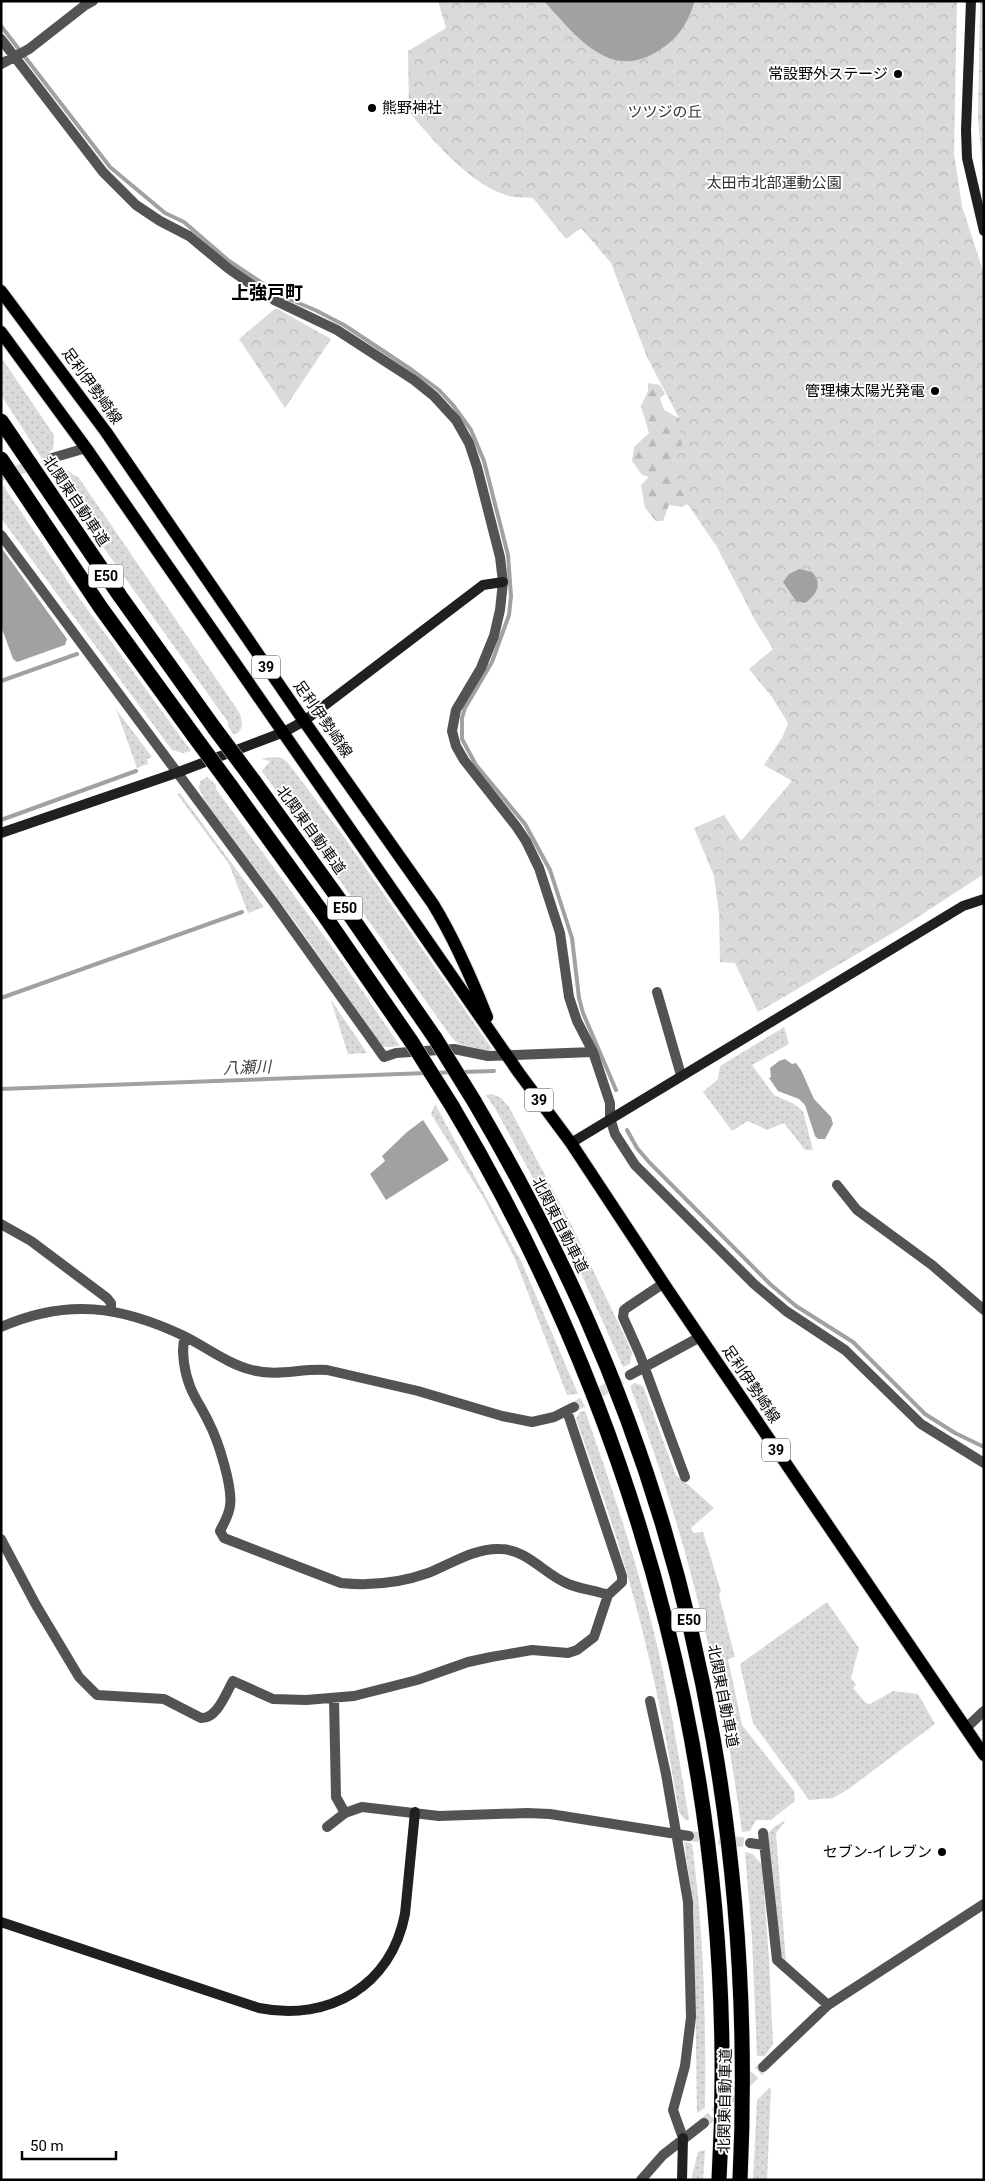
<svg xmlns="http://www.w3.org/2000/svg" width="985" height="2181" font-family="Roboto,'Noto Sans JP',sans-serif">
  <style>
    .grass { fill: url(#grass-dots) }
    .forest { fill: url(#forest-firs) }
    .park { fill: url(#park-crowns) }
    .water { fill: #a1a1a1 }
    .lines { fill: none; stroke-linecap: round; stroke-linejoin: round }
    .stream { stroke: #a1a1a1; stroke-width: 4 }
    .street-tunnel { stroke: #d9d9d9; stroke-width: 10; stroke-dasharray: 10 5; stroke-linecap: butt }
    .secondary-tunnel { stroke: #d9d9d9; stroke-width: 10; stroke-dasharray: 10 5; stroke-linecap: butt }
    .primary-casing { stroke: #dbdbdb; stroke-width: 14 }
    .highway-casing { stroke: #dbdbdb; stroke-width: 16 }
    .street { stroke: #535353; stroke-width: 10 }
    .secondary { stroke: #202020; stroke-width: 10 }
    .primary { stroke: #000; stroke-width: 12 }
    .highway { stroke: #000; stroke-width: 15 }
    .highway-bridge-casing { stroke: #dbdbdb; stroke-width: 16; stroke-linecap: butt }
    .highway-bridge { stroke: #000; stroke-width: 15 }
    .poi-dot { fill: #000; stroke: #fff; stroke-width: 2 }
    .labels { text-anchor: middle; stroke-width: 4; stroke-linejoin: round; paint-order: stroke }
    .shield { fill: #fff; stroke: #4c4c4c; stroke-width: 1 }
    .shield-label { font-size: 14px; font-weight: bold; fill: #000 }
    .poi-label { font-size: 15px; fill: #000; stroke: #fff; text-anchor: end }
    .park-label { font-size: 15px; fill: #313131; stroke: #fff }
    .street-label { font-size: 15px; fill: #000; stroke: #fff }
    .water-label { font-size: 16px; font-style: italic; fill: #424242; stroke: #fff }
    .quarter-label { font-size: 18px; font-weight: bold; fill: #000; stroke: #fff }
  </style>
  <defs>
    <pattern id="grass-dots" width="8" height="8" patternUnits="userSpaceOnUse" patternTransform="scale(1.25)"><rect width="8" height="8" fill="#dadada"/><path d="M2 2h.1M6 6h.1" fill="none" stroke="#b9b9b9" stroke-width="1.8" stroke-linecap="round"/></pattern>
    <pattern id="forest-firs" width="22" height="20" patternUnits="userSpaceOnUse" patternTransform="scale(1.25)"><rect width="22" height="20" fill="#dadada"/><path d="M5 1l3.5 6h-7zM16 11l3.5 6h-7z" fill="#b9b9b9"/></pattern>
    <pattern id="park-crowns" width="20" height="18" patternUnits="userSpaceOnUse" patternTransform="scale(1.25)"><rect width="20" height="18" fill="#dadada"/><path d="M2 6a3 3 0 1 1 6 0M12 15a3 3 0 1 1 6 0" fill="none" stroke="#b9b9b9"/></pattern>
  </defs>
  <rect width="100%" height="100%" fill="#fff"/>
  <!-- grass -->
  <path class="grass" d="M 1,357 L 54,435 L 53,449 L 49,452 L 55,465 L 58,465 L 79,478 L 239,712 C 243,721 244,731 234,735 L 228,726 L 228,722 L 63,491 L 1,395 Z
    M 1,482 L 77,595 L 191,751 L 183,753 L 172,750 L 1,518 Z
    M 116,709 L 152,757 L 147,759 L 148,764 L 137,768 Z
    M 273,757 L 282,758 L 288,763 L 344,837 L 492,1049 L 488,1051 L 459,1044 L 452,1038 L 262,771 L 270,761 L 261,759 Z
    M 207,777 L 216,785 L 216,789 L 335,951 L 400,1046 L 388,1047 L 382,1046 L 298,926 L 205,801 L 199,788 L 200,781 Z
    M 180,793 L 264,907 L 248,913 L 229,864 L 177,794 Z
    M 331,1000 L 367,1053 L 348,1054 Z
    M 784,1027 L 789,1044 L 752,1065 L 774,1095 L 794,1104 L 803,1111 L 813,1150 L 805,1150 L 784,1123 L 767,1130 L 748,1121 L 732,1131 L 703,1092 L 718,1079 L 720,1066 Z
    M 492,1094 L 501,1098 L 509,1107 L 575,1232 L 632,1352 L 630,1364 L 623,1367 L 563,1233 L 496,1110 L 486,1095 Z
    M 435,1104 L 522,1263 L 578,1394 L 567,1395 L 515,1259 L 483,1197 L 431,1114 Z
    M 635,1383 L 643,1386 L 676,1476 L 684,1481 L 714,1508 L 691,1528 L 693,1533 L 703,1532 L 721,1591 L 719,1595 L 735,1657 L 728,1659 L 742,1725 L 794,1791 L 795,1801 L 771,1820 L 756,1820 L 750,1831 L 742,1832 C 722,1679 685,1530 630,1386 Z
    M 585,1411 C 614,1493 642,1577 661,1662 C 672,1715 681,1767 689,1820 L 685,1820 L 679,1812 C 666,1735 651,1657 629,1581 C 614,1526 595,1473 576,1419 L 580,1412 Z
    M 827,1602 L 859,1648 L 851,1678 L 856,1685 L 853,1688 L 866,1703 L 870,1704 L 893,1691 L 918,1694 L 935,1724 L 850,1788 L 833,1798 L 809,1800 L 753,1723 L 740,1664 Z
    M 786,1820 L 776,1833 L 786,1962 L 779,1954 L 768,1833 L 774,1827 Z
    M 684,1841 L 692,1844 C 704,1932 706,2019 705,2108 L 697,2113 L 694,1912 Z
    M 745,1852 L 753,1854 L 762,1865 L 769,1959 L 773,2044 L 765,2056 L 757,2056 L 752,1938 Z
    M 769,2088 L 771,2089 L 767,2180 L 753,2180 L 757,2100 Z
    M 705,2150 L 703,2180 L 691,2180 L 698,2152 Z"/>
  <!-- forest -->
  <path class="forest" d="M 648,383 L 660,385 L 665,394 L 660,398 L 664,410 L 686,422 L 717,537 L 687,504 L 682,507 L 669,505 L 663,521 L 656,521 L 645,508 L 641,485 L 649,477 L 642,475 L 632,461 L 634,447 L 649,433 L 641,406 L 648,391 Z"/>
  <!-- park -->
  <path class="park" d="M 438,1 L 957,1 L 954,153 L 962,206 L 984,274 L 984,874 L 901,928 L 758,1012 L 735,963 L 720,962 L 719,914 L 714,876 L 694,828 L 724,815 L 741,841 L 792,781 L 764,765 L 783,736 L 788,723 L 772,697 L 749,669 L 773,649 L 756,622 L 717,547 L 687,503 L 676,476 L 672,458 L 682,448 L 679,418 L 647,357 L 611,263 L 581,228 L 566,239 L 533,198 C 524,197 514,198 506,195 C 468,183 434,141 409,112 L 408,51 L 446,28 Z
    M 980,1 L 984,1 L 984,185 L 978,119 Z
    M 276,308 L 331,339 L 285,408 L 239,339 Z"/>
  <!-- water -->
  <path class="water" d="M 544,1 L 694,1 L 694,3 C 688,23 678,38 661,49 C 611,84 576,36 544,1 Z
    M 1,547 L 67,639 L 65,645 L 17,662 L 13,659 L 1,626 Z
    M 799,569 L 812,572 C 823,584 817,594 805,603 L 796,601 L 783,582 L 789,574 Z
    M 785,1059 L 792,1064 L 796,1063 L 801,1070 L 814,1099 L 831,1117 L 833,1124 L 825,1139 L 818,1139 L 815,1136 L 805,1105 L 799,1099 L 778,1091 L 769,1078 L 771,1077 L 770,1068 L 779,1061 Z
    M 423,1120 L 449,1160 L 386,1200 L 370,1174 L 385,1161 L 382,1156 L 407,1132 Z"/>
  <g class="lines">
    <!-- stream -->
    <path class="stream" d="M 1,26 L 110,167 L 165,213 L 184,222 L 229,261 L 271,289 L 284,297 L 315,310 L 344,325 L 412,370 L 439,390 L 453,405 L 471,430 L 484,461 L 508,555 L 511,596 L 509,615 L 492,662 L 465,708 L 462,718 L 462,739 L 476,765 L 525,824 L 550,870 L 572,938 L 579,998 L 583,1013 L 616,1090
      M 1,681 L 77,654
      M 1,820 L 136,771
      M 1,998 L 242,912
      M 461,1072 L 494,1071
      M 436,1073 L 452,1072
      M 1,1089 L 427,1073
      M 627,1130 L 637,1148 L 649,1162 L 770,1284 L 796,1306 L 853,1342 L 925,1414 L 955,1433 L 984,1447"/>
    <!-- street-tunnel -->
    <path class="street-tunnel" d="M 1,476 L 52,458
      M 574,1407 L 630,1375
      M 689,1836 L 750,1843"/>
    <!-- secondary-tunnel -->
    <path class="secondary-tunnel" d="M 704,2123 L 763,2067"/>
    <defs>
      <path id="primary" d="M 1,291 L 106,432 L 304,721 L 433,904 C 455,940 471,977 487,1017
        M 1,332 L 86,448 L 519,1073 L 571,1143 L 668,1290 L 984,1755"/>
      <path id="highway" d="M 1,421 L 120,596 L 215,729
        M 1,459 L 101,608 L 194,736
        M 253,780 L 341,902 L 435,1038
        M 230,785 L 324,915 L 411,1041
        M 474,1101 C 515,1171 553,1243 586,1317 C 706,1588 754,1885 740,2180
        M 452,1106 C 645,1430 741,1802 719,2180"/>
    </defs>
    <!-- primary casing -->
    <use href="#primary" class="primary-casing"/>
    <!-- highway casing -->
    <use href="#highway" class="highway-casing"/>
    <!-- street -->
    <path class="street" d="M 1,39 L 103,172 L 136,205 L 160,221 L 189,236 L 229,269 L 274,300 L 337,330 L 414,380 L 434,396 L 456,420 L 469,443 L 477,467 L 500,557 L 503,582 L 500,610 L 494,636 L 481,668 L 456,710 L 452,731 L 456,746 L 464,760 L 516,826 L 526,841 L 539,868 L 560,933 L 569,997 L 577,1021 L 593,1052 L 610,1103 L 610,1118 L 615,1134 L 635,1165 L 754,1284 L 786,1311 L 845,1350 L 921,1424 L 984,1463
      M 1,64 L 29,49 L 84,6 L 93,1
      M 52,458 L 86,448
      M 1,535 L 274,903 L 384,1057 L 396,1053 L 454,1049 L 488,1056 L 593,1052
      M 657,992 L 681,1075
      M 837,1185 L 857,1210 L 932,1265 L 984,1310
      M 1,1224 L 31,1241 L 107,1298 L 111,1303 L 111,1310
      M 664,1283 L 628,1307 L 624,1310 L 623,1317 L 640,1355 L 685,1477
      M 1,1327 C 67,1298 121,1306 184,1336 C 206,1347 228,1364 252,1370 C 278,1377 301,1368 327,1370 L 418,1391 L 502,1416 L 532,1422 L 554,1417 L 574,1407
      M 185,1337 C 182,1346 183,1354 184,1363 C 188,1391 198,1400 209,1423 C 218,1440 233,1487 230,1506 C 229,1515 224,1523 220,1531 L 224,1538 L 341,1583 C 370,1586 400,1583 428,1573 C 451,1564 474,1548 500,1549 C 525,1549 543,1572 564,1582 C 577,1589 594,1590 608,1595
      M 630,1375 L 700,1337
      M 1,1539 L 36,1605 L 79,1677 L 97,1695 L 164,1699 L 201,1718 C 217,1719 226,1693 233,1681 L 273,1699 L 306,1700 L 354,1696 L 417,1680 L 468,1662 L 491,1657 L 532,1650 L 568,1653 L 577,1650 L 594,1637 L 608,1595 L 622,1582 L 622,1576 L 567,1411
      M 334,1698 L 336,1797 L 345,1813
      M 650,1701 L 666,1774 L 688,1902 L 691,2017 L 685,2066 L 673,2110 L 683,2138
      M 966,1728 L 984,1711
      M 327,1827 L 345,1813 L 362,1807 L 439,1816 L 527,1813 L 550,1814 L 689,1836
      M 763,1833 L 777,1960 L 828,2005
      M 750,1843 L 764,1845
      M 763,2067 L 828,2005 L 984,1904
      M 641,2180 L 663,2155 L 704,2123"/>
    <!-- secondary -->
    <path class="secondary" d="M 971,1 L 966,130 L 967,158 L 984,231
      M 1,833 L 176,773 L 284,732 L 304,721 L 483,585 L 503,582
      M 571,1143 L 963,906 L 984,899
      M 1,1922 L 259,2008 C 329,2022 391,1986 405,1914 L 415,1812
      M 682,2180 L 683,2138"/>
    <!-- primary -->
    <use href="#primary" class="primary"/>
    <!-- highway -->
    <use href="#highway" class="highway"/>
    <defs>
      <path id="highway-bridge" d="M 215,729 L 253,780
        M 194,736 L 230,785
        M 435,1038 L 474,1101
        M 411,1041 L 452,1106"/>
    </defs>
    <!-- highway-bridge casing -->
    <use href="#highway-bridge" class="highway-bridge-casing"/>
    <!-- highway-bridge -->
    <use href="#highway-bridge" class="highway-bridge"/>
  </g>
  <!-- markers -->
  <g class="poi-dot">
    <circle cx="898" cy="74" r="5"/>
    <circle cx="372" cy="108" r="5"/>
    <circle cx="935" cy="391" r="5"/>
    <circle cx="942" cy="1852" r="5"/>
  </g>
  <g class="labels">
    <!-- shield labels -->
    <g class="shield">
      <rect x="88.5" y="564.5" width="35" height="23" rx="4"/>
      <rect x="252" y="655.5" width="28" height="23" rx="4"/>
      <rect x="327.5" y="896.5" width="35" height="23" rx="4"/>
      <rect x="525" y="1088.5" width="28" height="23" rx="4"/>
      <rect x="762" y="1438.5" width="28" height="23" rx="4"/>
      <rect x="671.5" y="1608.5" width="35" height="23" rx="4"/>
    </g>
    <g class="shield-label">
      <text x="106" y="581">E50</text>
      <text x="266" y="672">39</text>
      <text x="345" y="913">E50</text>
      <text x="539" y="1105">39</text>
      <text x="776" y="1455">39</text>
      <text x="689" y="1625">E50</text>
    </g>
    <!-- poi labels -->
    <g class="poi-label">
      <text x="888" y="79">常設野外ステージ</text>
      <text x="382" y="113" text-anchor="start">熊野神社</text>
      <text x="925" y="396">管理棟太陽光発電</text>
      <text x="932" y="1857">セブン-イレブン</text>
    </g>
    <!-- park labels -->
    <g class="park-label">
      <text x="665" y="117">ツツジの丘</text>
      <text x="774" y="188">太田市北部運動公園</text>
    </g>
    <!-- street labels -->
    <g class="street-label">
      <text transform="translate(92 386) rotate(54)" y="5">足利伊勢崎線</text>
      <text transform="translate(76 501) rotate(56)" y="5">北関東自動車道</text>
      <text transform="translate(323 719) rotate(55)" y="5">足利伊勢崎線</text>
      <text transform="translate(311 830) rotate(54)" y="5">北関東自動車道</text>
      <text transform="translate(560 1225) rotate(63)" y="5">北関東自動車道</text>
      <text transform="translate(751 1384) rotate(56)" y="5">足利伊勢崎線</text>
      <text transform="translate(723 1696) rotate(79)" y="5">北関東自動車道</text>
      <text transform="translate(725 2101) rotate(-89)" y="5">北関東自動車道</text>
    </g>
    <!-- water labels -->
    <g class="water-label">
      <text transform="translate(247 1067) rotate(-2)" y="6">八瀬川</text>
    </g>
    <!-- quarter labels -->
    <g class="quarter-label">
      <text x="267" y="299">上強戸町</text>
    </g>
  </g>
  <!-- border -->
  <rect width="985" height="2181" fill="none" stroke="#000000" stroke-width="5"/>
  <!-- scale -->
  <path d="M22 2151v8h94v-8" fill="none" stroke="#000000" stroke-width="2.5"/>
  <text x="30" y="2151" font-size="15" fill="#000000" stroke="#ffffff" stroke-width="4" paint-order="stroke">50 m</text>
</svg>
